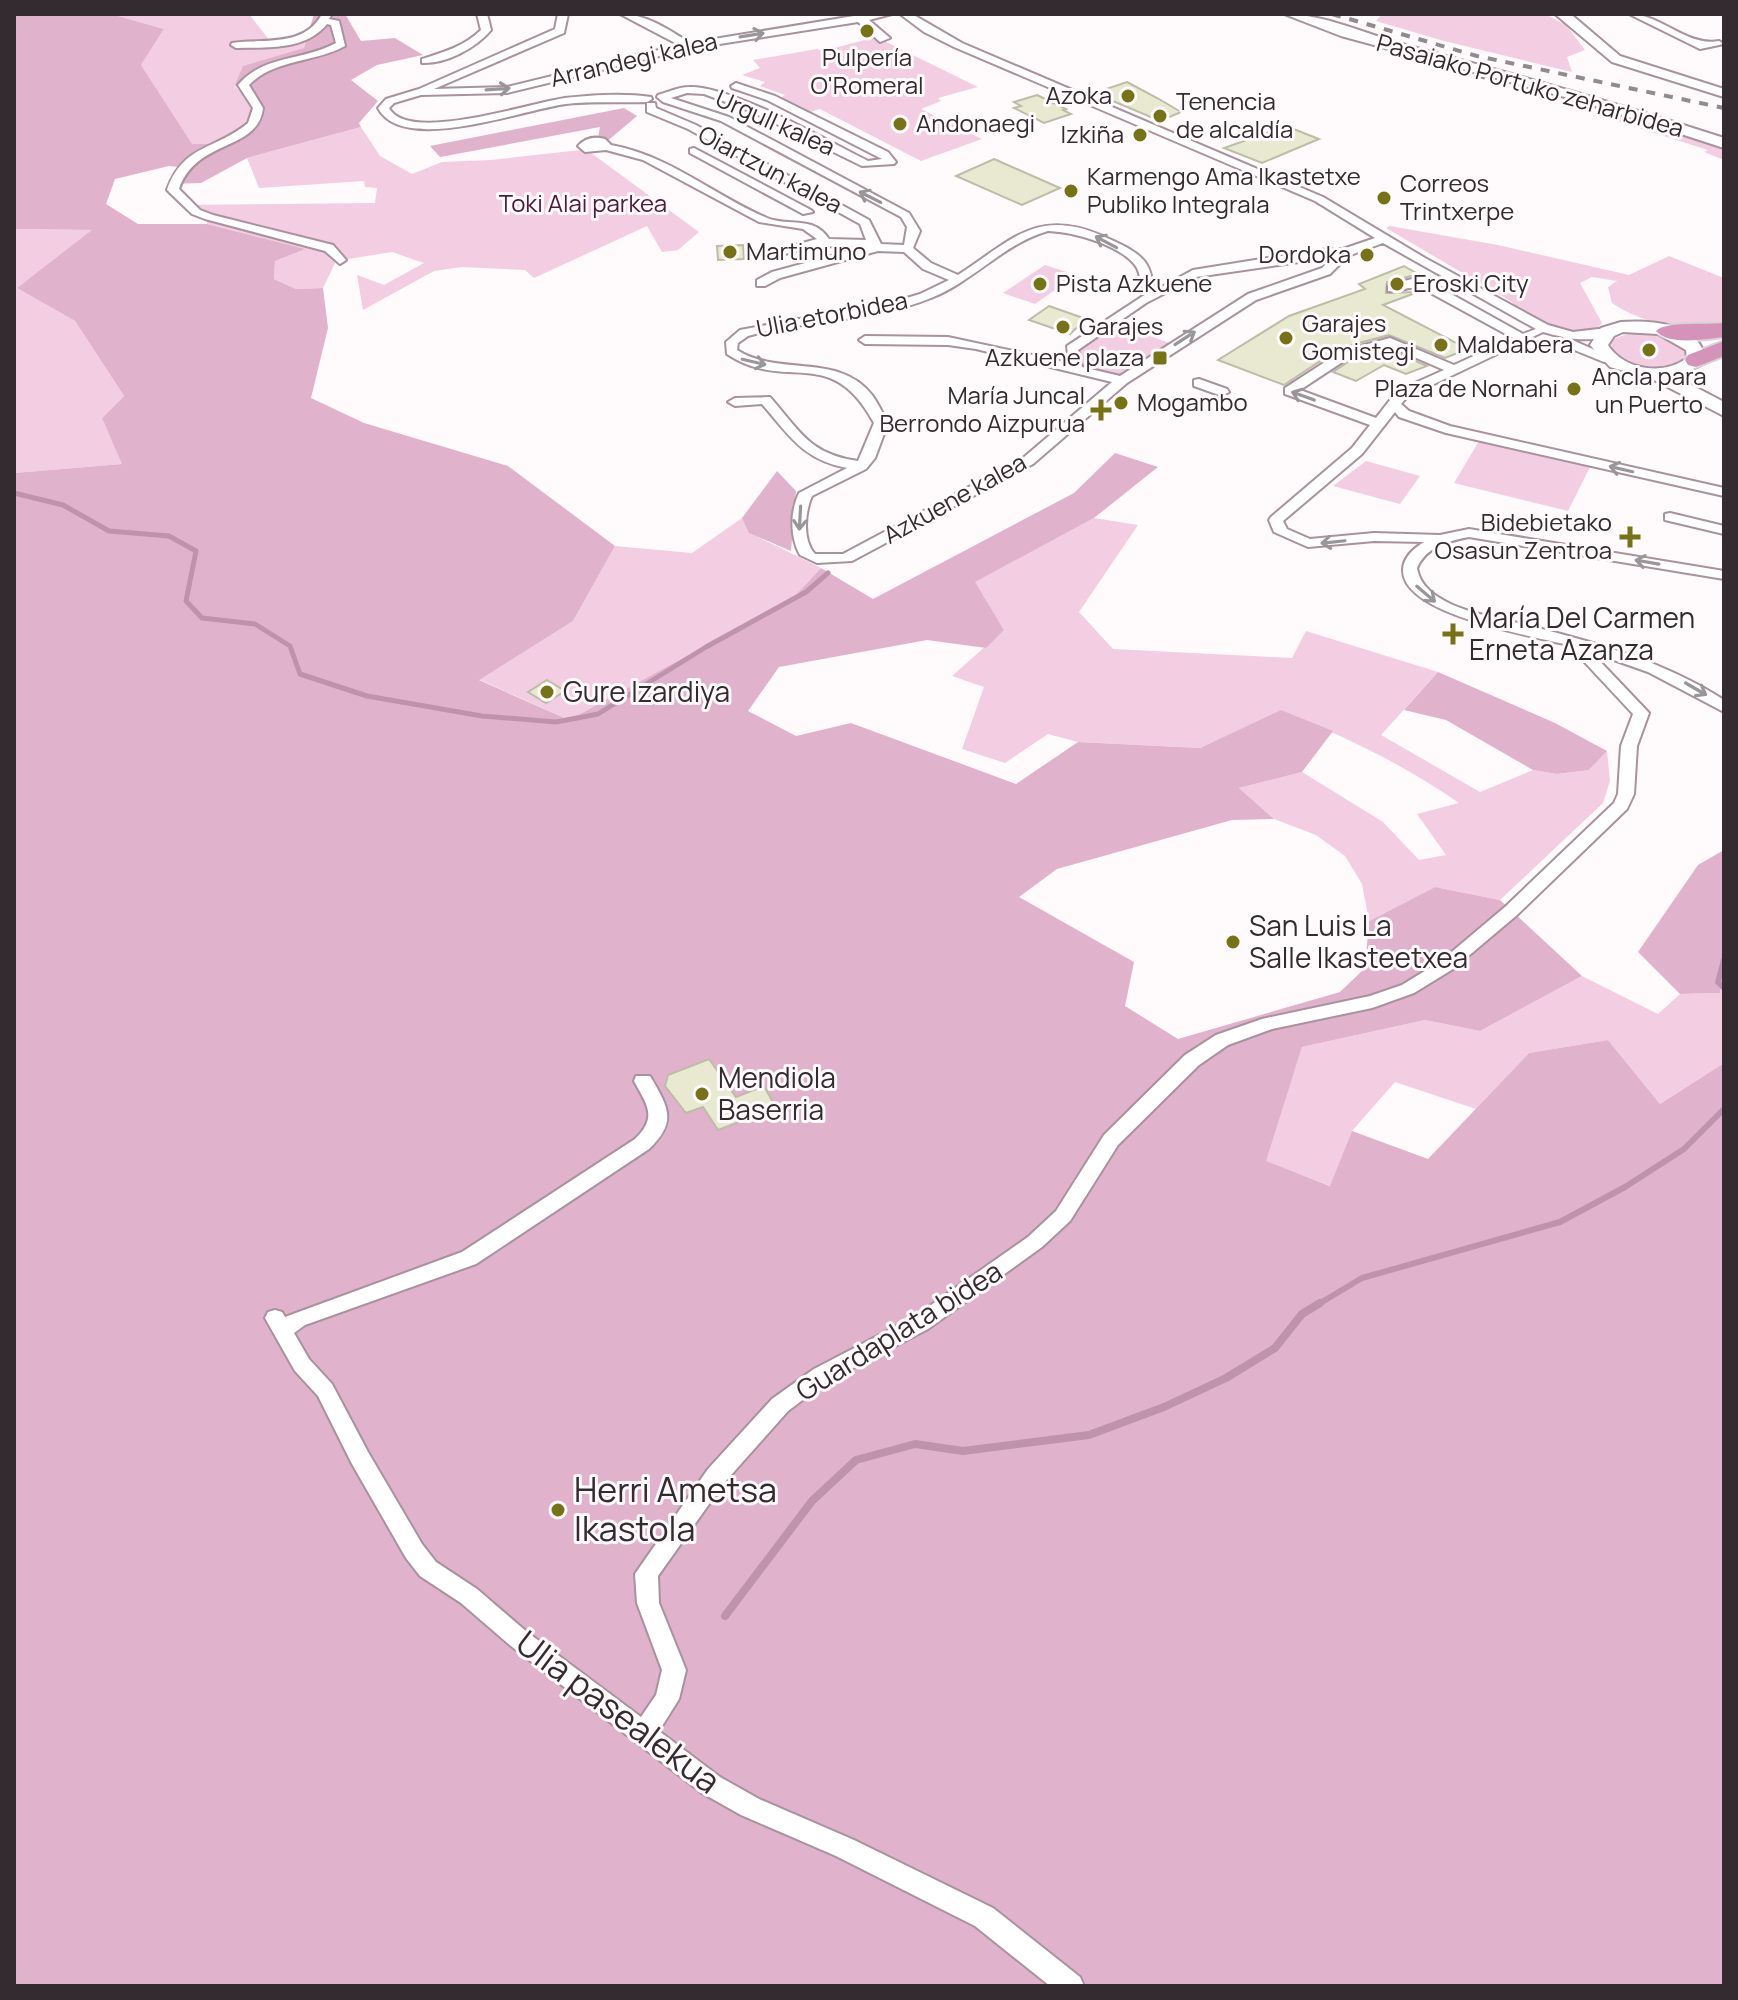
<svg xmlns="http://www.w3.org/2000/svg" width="1738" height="2000" font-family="Manrope,sans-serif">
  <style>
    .green { fill: #f3cde1 }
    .forest { fill: #e1b2cc }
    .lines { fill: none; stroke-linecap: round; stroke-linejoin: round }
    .stream-far2 { stroke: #c093ac; stroke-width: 5 }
    .stream-far1 { stroke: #c093ac; stroke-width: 6 }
    .stream { stroke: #c093ac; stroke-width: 8 }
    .building { fill: #e9e9d2; stroke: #bdbda7; stroke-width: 2 }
    .minor-casing { stroke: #a8929e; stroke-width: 4 }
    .tertiary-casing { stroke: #a8929e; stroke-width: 4 }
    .secondary-casing { stroke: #a8929e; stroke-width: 4 }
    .motorway-casing { stroke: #d6d5d6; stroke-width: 4 }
    .minor { fill: #fff; fill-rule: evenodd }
    .tertiary { fill: #fff; fill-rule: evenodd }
    .secondary { fill: #fff; fill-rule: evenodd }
    .motorway { fill: #d593b9; fill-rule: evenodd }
    .rail { stroke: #918a8e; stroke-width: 4; stroke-dasharray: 9 9; stroke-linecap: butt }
    .oneway { stroke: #9a9598 }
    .poi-dot { fill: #767316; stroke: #fffafc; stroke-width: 3 }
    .labels { text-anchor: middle; stroke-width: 6; stroke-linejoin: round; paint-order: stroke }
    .far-poi-label { font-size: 24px; fill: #342b30; stroke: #fffafc; text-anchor: start }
    .far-street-label { font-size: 24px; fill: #342b30; stroke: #fffafc }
    .far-park-label { font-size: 24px; fill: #50193c; stroke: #fffafc }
    .poi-label { font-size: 28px; fill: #342b30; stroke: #fffafc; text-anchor: start }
    .street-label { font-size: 28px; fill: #342b30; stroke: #fffafc }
    .near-poi-label { font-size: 34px; fill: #342b30; stroke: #fffafc; text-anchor: start }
    .near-street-label { font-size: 34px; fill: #342b30; stroke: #fffafc }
  </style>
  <rect width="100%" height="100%" fill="#fffafc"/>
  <!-- green -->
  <path class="green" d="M 111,14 L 249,14 L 270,41 L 308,36 L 304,48 L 235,86 L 262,117 C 238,143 225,143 191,144 L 141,65 L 164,29 Z
    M 1382,14 L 1545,14 L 1566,25 L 1585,50 L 1567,57 L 1572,72 L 1444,41 L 1376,21 Z
    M 876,37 L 978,87 L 938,98 L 941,101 L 921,109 L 982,139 L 921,161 L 820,109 L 804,114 L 777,101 L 785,95 L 760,86 L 765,82 L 742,75 L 760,68 L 753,60 L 817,49 L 823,51 Z
    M 1586,103 L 1724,148 L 1724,160 L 1704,152 L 1708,150 L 1607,118 L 1611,114 L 1583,105 Z
    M 361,127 L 380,156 L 412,174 L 442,162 L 491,160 L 599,148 L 591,153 L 699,232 L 678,250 L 662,252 L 647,226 L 534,278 L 525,270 L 462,267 L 434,271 L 363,310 L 357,275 L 384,285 L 424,263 L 392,252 L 336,261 L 323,288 L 296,289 L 274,279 L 275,261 L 303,249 L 207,224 L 207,218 L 181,205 L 375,203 L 377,188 L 365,187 L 364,181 L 259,188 L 247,158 Z
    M 1390,226 L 1498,245 L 1629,275 L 1669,256 L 1724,278 L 1724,323 C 1687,330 1643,325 1612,303 L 1608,287 L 1617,281 L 1592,277 L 1580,283 L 1602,323 C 1581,348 1527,324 1512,302 L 1386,228 Z
    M 14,229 L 94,230 L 17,288 L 75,321 L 124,396 L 102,418 L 123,464 L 14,473 Z
    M 1045,265 L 1076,275 L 1035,304 L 1003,293 Z
    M 1117,324 L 1172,344 L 1120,377 L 1079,369 L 1076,351 Z
    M 1634,332 L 1659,334 L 1684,348 L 1685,355 C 1672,377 1618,369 1611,344 L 1613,339 Z
    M 1479,441 L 1590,467 L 1568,511 L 1454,483 Z
    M 1366,461 L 1420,476 L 1400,504 L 1333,486 Z
    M 742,518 L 750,533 L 821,568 L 793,598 L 569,720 L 478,679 L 573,621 L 615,546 L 692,553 Z
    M 1094,518 L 1138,525 L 1079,612 L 1113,649 L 1292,658 L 1306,631 L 1438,672 L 1381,735 L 1480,792 L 1533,770 L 1557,774 L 1589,770 L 1607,751 L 1610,781 L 1603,803 L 1500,900 L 1435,887 L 1369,921 L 1362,884 L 1345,856 L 1316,835 L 1274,819 L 1239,788 L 1302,772 L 1383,822 L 1419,860 L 1446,855 L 1417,814 L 1459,803 C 1403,764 1344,736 1281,711 L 1200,748 L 1078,742 L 1048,734 L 1005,763 L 962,749 L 984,687 L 952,676 L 1004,630 L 974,582 Z
    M 1724,962 L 1724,1063 L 1660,1104 L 1608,1040 L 1529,1053 L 1476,1109 L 1395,1082 L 1352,1131 L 1331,1186 L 1265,1161 L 1302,1047 L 1425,1020 L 1480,1031 L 1582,976 L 1658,1014 L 1680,994 L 1720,993 L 1721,965 Z"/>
  <!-- forest -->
  <path class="forest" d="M 14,14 L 111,14 L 164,29 L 141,65 L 192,144 C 225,143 238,143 262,116 L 235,85 L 243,66 L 304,48 L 314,14 L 345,14 L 361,41 L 395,38 L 423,55 L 377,65 L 351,80 L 378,101 L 359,123 L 361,127 L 247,158 L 201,183 L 169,184 L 179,167 L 169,166 L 115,179 L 106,204 L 138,224 L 207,224 L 305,249 L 275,261 L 274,279 L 296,289 L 323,288 L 328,328 L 311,398 L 364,423 L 508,466 L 615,546 L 573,621 L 479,680 L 569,720 L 793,598 L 821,568 L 873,599 L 1074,493 L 1115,453 L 1158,467 L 1094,518 L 975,582 L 1004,630 L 986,648 L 927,640 L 779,667 L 748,711 L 796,736 L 851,723 L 1016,784 L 1078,742 L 1200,748 L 1281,710 L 1333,731 L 1302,772 L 1239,788 L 1274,819 L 1232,820 L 1057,869 L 1019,897 L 1134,962 L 1125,1006 L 1178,1039 L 1340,992 L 1365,968 L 1369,921 L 1435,887 L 1500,900 L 1582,976 L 1480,1031 L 1425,1020 L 1302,1047 L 1266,1161 L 1330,1186 L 1352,1131 L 1428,1159 L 1529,1053 L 1608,1040 L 1660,1104 L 1724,1063 L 1724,1986 L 14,1986 L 14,473 L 122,464 L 102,418 L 124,396 L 75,321 L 17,288 L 92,230 L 14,229 Z
    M 624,108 L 637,116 L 605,143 L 598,138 L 600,127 L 440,157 L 430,146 Z
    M 777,471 L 796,491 L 791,551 L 749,533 L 742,518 Z
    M 1438,672 L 1555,723 L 1607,751 L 1589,770 L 1557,774 L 1533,770 L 1446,720 L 1404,710 Z
    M 1724,850 L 1724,962 L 1721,965 L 1720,993 L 1680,994 L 1638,952 L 1698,865 Z"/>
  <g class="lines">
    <!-- stream-far2 -->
    <path class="stream-far2" d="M 14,493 L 63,505 L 109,531 L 169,536 L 196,551 L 186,601 L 202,618 L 255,624 L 290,646 L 300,674 L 367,696 L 482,716 L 556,722 L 598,714 L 706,647 L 806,592 L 828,573"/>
    <!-- stream-far1 -->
    <path class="stream-far1" d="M 1724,960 L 1718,982 L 1724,988
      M 1317,1305 L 1362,1278 L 1560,1222 L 1625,1187 L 1684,1149 L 1724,1109"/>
    <!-- stream -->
    <path class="stream" d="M 725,1616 L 812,1501 L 856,1460 L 915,1444 L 963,1451 L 1089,1435 L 1164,1407 L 1226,1378 L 1275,1348 L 1302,1314 L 1320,1303"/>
  </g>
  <!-- building -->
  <path class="building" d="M 1127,82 L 1159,99 L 1181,112 L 1160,121 L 1094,93 Z
    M 1037,95 L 1066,109 L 1063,110 L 1071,114 L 1044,123 L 1014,108 L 1021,106 L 1014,102 Z
    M 1286,126 L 1319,139 L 1262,163 L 1224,148 Z
    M 994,159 L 1060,188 L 1022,205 L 956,176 Z
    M 743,245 L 744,259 L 718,260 L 717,246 Z
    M 1404,266 L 1425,278 L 1415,275 L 1387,282 L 1386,293 L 1418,292 L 1383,305 L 1468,349 L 1445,358 L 1389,335 L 1340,348 L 1284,385 L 1218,360 L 1289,316 L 1365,289 L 1359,284 Z
    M 1049,306 L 1086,319 L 1070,334 L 1029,320 Z
    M 1389,349 L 1427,366 L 1406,374 L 1384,365 L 1356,381 L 1333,372 L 1351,360 Z
    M 547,680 L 565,691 L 546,703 L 528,692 Z
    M 709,1059 L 736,1097 L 764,1086 L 776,1108 L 718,1130 L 703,1107 L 686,1113 L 665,1086 L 668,1075 Z"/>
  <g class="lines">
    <defs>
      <path id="minor" d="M 322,14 L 332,14 L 329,19 L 339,21 L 345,46 C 314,63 274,59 249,85 L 263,108 C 258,152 197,138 179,189 L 200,210 L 213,215 L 333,245 L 346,260 L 340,264 L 325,251 L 205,219 L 192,214 L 167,190 C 183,144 216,150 248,123 L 253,108 L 238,85 C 263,55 303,61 336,43 L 331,25 L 327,24 C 305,51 267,47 236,48 L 231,45 L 232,43 C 264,38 304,48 322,14 Z
        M 477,14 L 487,14 L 491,30 C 476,48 446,64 422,63 L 422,59 C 444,52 465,46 481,30 Z
        M 558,14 L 568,14 L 564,33 L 434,89 L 507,87 L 679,45 L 620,14 C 646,14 668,29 690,43 L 860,15 L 892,14 L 869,20 L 890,38 L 880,42 L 858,22 L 688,49 L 507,93 L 421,95 L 394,103 L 389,108 C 408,144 529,103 565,98 C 591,95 625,93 651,97 L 652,99 L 647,102 C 620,103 592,101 566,104 C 521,110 403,155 378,108 L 386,99 L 419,89 L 555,29 Z
        M 900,14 L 912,14 L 962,43 L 1323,197 L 1425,258 L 1548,325 L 1573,332 L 1607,328 L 1613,332 C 1594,345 1564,338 1543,332 L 1407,397 L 1401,404 L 1409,411 L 1450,426 L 1724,488 L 1724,496 L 1446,433 L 1399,417 L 1395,412 L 1362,454 L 1283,521 L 1287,529 L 1310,539 L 1374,533 L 1440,535 L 1469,529 L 1724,571 L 1724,579 L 1469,537 C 1448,541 1426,547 1417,568 C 1420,587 1436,597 1453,605 C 1478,616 1505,619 1530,626 C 1598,643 1665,662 1724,700 L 1724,712 L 1648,672 L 1591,652 L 1649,713 L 1637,746 L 1634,794 L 1627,809 L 1517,915 L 1453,969 L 1414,993 L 1372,1008 L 1272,1029 L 1228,1045 L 1199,1065 L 1118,1145 L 1070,1221 L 1042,1247 L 928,1329 L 828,1381 L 788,1411 L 724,1483 L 658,1576 L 659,1603 L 686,1670 L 679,1699 L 659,1731 L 720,1777 L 759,1799 L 854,1840 L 993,1908 L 1080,1977 L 1084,1986 L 1050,1986 L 975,1926 L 836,1856 L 741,1815 L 702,1793 L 511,1646 L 461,1603 L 420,1576 L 406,1558 L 352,1464 L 318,1396 L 295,1371 L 265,1318 L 268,1312 L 275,1310 L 282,1312 L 285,1317 L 462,1252 L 635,1139 C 658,1117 647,1105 634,1081 L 636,1076 L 650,1076 C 668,1107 678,1121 649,1149 L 476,1264 L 305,1325 L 294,1333 L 309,1359 L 332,1384 L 368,1452 L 422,1544 L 436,1562 L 477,1589 L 527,1632 L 641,1717 L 656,1695 L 662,1670 L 637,1603 L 635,1574 L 708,1469 L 772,1399 L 814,1369 L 914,1317 L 1028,1237 L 1056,1211 L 1104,1135 L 1185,1055 L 1216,1035 L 1262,1019 L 1370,996 L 1402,985 L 1441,961 L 1505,907 L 1614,803 L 1618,794 L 1621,746 L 1633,714 L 1578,655 L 1576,647 C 1541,637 1402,616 1403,570 C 1403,558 1414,548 1424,542 L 1374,541 L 1308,547 L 1274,532 L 1269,520 L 1271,517 L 1352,448 L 1370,425 L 1285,394 L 1285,388 L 1342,351 L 1390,338 L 1454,365 L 1513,338 L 1427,291 C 1406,283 1405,293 1388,291 L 1388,285 L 1416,278 L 1435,285 L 1523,334 L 1536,329 L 1383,243 L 1348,256 L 1330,274 L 1256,300 L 1127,383 L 1033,464 L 852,561 L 817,563 L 800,555 C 790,537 790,512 799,493 L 847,468 C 803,460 789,435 762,404 L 735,406 L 728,402 L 735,398 L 770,397 C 800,431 809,454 858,461 L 874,423 C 830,342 787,394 727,354 L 726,342 L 740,330 L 900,300 L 920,294 L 949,280 L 923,269 L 904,252 L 878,251 L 780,278 L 765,286 L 757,286 L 757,280 L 772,272 L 864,247 L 816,246 L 781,255 L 781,249 L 817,239 L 803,229 L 759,222 L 643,160 L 606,150 L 585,152 L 578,146 C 585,138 595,136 605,139 L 611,145 C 671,156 713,195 767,218 C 790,227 813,215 829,239 L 866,240 L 860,224 L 688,129 L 647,112 L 647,103 L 655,103 L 656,108 L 696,125 L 869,220 L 881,244 L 904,245 L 907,227 L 901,217 L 721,121 L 663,102 L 657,97 L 658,95 C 668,92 679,87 689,87 C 730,85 828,141 868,161 L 882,159 L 767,100 L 732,88 L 731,86 L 736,83 L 775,96 L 888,152 L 896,162 L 894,164 L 862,166 L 750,111 L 704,94 L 687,93 L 671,98 L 729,117 L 909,213 L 920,231 L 913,248 L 931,263 L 958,275 C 1011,241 1036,207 1103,236 C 1117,243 1135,249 1145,262 C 1152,271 1151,282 1156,290 L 1193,270 L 1318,250 L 1343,249 L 1375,238 L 1315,201 L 954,47 L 924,32 ZM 1048,231 C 1073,232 1118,244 1135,265 C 1142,274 1139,285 1146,294 L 1067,346 L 1069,363 L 948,337 L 865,336 L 859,340 L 865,344 L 948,345 L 976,349 L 1112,382 L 1023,458 L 843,554 L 815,554 C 802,540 805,512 812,496 L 866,469 L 875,458 L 888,423 C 883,414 878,403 872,395 C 839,352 779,377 737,350 L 738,343 L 748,336 L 767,331 C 820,320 880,319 931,298 C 974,281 1003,244 1048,231 ZM 1333,257 L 1322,268 L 1248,294 L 1120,376 L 1082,367 L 1078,350 L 1146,303 L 1196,277 ZM 1389,346 L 1444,370 L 1397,391 L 1376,418 L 1300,390 L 1350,357 Z
        M 1629,14 C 1661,14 1687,47 1719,41 L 1724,44 L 1700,49 Z
        M 694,148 L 811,210 L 813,212 L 803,214 L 690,153 L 690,149 Z
        M 1562,339 L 1570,339 L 1615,359 L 1604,362 L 1562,345 Z
        M 1199,379 L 1227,389 L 1229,392 L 1222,396 L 1194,386 L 1194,380 Z
        M 1670,513 L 1724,526 L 1724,534 L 1665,520 L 1665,514 Z"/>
      <path id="tertiary" d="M 1555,14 L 1573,16 L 1620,56 L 1724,89 L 1724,97 L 1612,62 Z"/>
      <path id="secondary" d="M 1284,14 C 1323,14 1364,33 1402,44 C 1510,73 1617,103 1724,138 L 1724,148 L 1583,102 L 1341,36 Z
        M 1621,322 C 1650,320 1702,323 1705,360 L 1703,364 L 1676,377 L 1724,402 L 1724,416 L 1652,379 L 1610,367 L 1590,345 L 1601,328 ZM 1623,332 L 1658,334 L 1686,350 L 1687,358 C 1663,376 1624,370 1608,345 L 1614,336 Z"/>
      <path id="motorway" d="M 1724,323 L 1724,337 C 1705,339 1669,346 1656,331 C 1665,321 1707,325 1724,323 Z
        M 1724,341 L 1724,356 L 1696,367 L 1688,365 L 1685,360 L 1688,355 Z"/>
    </defs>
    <!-- minor casing -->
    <use href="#minor" class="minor-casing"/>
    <!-- tertiary casing -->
    <use href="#tertiary" class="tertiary-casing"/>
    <!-- secondary casing -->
    <use href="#secondary" class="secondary-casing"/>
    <!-- motorway casing -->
    <use href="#motorway" class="motorway-casing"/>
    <!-- minor -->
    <use href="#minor" class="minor"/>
    <!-- tertiary -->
    <use href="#tertiary" class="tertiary"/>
    <!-- secondary -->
    <use href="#secondary" class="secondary"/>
    <!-- motorway -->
    <use href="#motorway" class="motorway"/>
    <!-- rail -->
    <path class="rail" d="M 1332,14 L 1477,56 L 1724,108
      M 1424,62 L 1537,91"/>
  </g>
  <!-- one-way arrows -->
  <defs><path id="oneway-shaft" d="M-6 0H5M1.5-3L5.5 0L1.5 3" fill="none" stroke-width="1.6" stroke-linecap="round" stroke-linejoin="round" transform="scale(2)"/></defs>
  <g class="oneway">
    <use href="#oneway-shaft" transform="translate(752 35) rotate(-9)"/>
    <use href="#oneway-shaft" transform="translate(498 89) rotate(-4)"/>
    <use href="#oneway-shaft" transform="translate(870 197) rotate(-153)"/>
    <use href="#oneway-shaft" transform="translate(1106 242) rotate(-152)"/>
    <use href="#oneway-shaft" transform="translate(1185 338) rotate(-33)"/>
    <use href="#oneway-shaft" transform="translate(754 362) rotate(13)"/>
    <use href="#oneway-shaft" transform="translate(1303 396) rotate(-160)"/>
    <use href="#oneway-shaft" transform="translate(1621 469) rotate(-167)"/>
    <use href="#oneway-shaft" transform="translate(800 518) rotate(93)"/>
    <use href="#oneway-shaft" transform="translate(1333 542) rotate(174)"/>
    <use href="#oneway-shaft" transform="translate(1647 562) rotate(-170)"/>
    <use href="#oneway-shaft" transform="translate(1426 594) rotate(40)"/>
    <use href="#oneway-shaft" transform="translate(1696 689) rotate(30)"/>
  </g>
  <!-- markers -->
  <g class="poi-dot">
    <circle cx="867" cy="31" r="8"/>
    <circle cx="1128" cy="96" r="8"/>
    <circle cx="1160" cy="116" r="8"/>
    <circle cx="900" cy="124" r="8"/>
    <circle cx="1140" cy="135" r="8"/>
    <circle cx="1071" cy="191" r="8"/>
    <circle cx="1384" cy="198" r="8"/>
    <circle cx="730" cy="252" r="8"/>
    <circle cx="1367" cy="255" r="8"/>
    <circle cx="1040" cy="284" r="8"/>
    <circle cx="1397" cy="284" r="8"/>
    <circle cx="1063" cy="327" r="8"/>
    <circle cx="1286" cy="338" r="8"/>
    <circle cx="1441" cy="345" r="8"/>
    <circle cx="1649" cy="350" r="8"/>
    <rect x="1152" y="350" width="16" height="16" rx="4"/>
    <circle cx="1574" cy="389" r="8"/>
    <circle cx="1121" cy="403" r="8"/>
    <path d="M1097 398h8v8h8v8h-8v8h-8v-8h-8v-8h8z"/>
    <path d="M1626 525h8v8h8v8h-8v8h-8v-8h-8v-8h8z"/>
    <path d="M1449 622h8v8h8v8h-8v8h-8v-8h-8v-8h8z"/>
    <circle cx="547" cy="692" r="8"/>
    <circle cx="1233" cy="942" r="8"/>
    <circle cx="702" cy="1094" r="8"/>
    <circle cx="558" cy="1510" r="8"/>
  </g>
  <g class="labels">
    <!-- far-poi labels -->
    <g class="far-poi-label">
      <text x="867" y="66" text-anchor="middle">Pulpería<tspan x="867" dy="28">O'Romeral</tspan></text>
      <text x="1112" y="104" text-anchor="end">Azoka</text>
      <text x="1176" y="110">Tenencia<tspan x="1176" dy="28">de alcaldía</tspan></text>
      <text x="916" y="132">Andonaegi</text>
      <text x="1124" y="143" text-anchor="end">Izkiña</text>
      <text x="1087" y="185">Karmengo Ama Ikastetxe<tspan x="1087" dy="28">Publiko Integrala</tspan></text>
      <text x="1400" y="192">Correos<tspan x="1400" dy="28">Trintxerpe</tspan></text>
      <text x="746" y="260">Martimuno</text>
      <text x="1351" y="263" text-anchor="end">Dordoka</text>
      <text x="1056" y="292">Pista Azkuene</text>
      <text x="1413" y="292">Eroski City</text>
      <text x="1302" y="332">Garajes<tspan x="1302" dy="28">Gomistegi</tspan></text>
      <text x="1079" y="335">Garajes</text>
      <text x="1457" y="353">Maldabera</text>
      <text x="1144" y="366" text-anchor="end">Azkuene plaza</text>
      <text x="1649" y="385" text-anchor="middle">Ancla para<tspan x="1649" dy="28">un Puerto</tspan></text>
      <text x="1558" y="397" text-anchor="end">Plaza de Nornahi</text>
      <text x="1085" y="404" text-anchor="end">María Juncal<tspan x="1085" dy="28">Berrondo Aizpurua</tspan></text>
      <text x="1137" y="411">Mogambo</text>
      <text x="1612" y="531" text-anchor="end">Bidebietako<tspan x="1612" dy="28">Osasun Zentroa</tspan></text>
    </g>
    <!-- far-street labels -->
    <g class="far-street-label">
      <text transform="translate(634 60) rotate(-13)" y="8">Arrandegi kalea</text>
      <text transform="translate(1530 86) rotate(16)" y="8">Pasaiako Portuko zeharbidea</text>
      <text transform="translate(775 123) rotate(24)" y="8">Urgull kalea</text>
      <text transform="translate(770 170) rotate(28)" y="8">Oiartzun kalea</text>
      <text transform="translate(832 315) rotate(-11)" y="8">Ulia etorbidea</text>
      <text transform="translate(955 499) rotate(-29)" y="8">Azkuene kalea</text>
    </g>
    <!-- far-park labels -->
    <g class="far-park-label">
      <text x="583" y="212">Toki Alai parkea</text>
    </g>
    <!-- poi labels -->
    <g class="poi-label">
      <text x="1469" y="628">María Del Carmen<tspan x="1469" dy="32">Erneta Azanza</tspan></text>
      <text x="563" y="702">Gure Izardiya</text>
      <text x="1249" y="936">San Luis La<tspan x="1249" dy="32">Salle Ikasteetxea</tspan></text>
      <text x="718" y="1088">Mendiola<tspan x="718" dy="32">Baserria</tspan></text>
    </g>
    <!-- street labels -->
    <g class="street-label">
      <text transform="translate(899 1331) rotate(-32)" y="10">Guardaplata bidea</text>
    </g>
    <!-- near-poi labels -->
    <g class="near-poi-label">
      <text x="574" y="1502">Herri Ametsa<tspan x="574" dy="39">Ikastola</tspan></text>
    </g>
    <!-- near-street labels -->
    <g class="near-street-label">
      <text transform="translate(618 1712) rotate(37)" y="12">Ulia pasealekua</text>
    </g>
  </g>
  <!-- border -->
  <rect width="1738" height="2000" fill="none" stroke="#342b30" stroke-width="32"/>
</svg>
